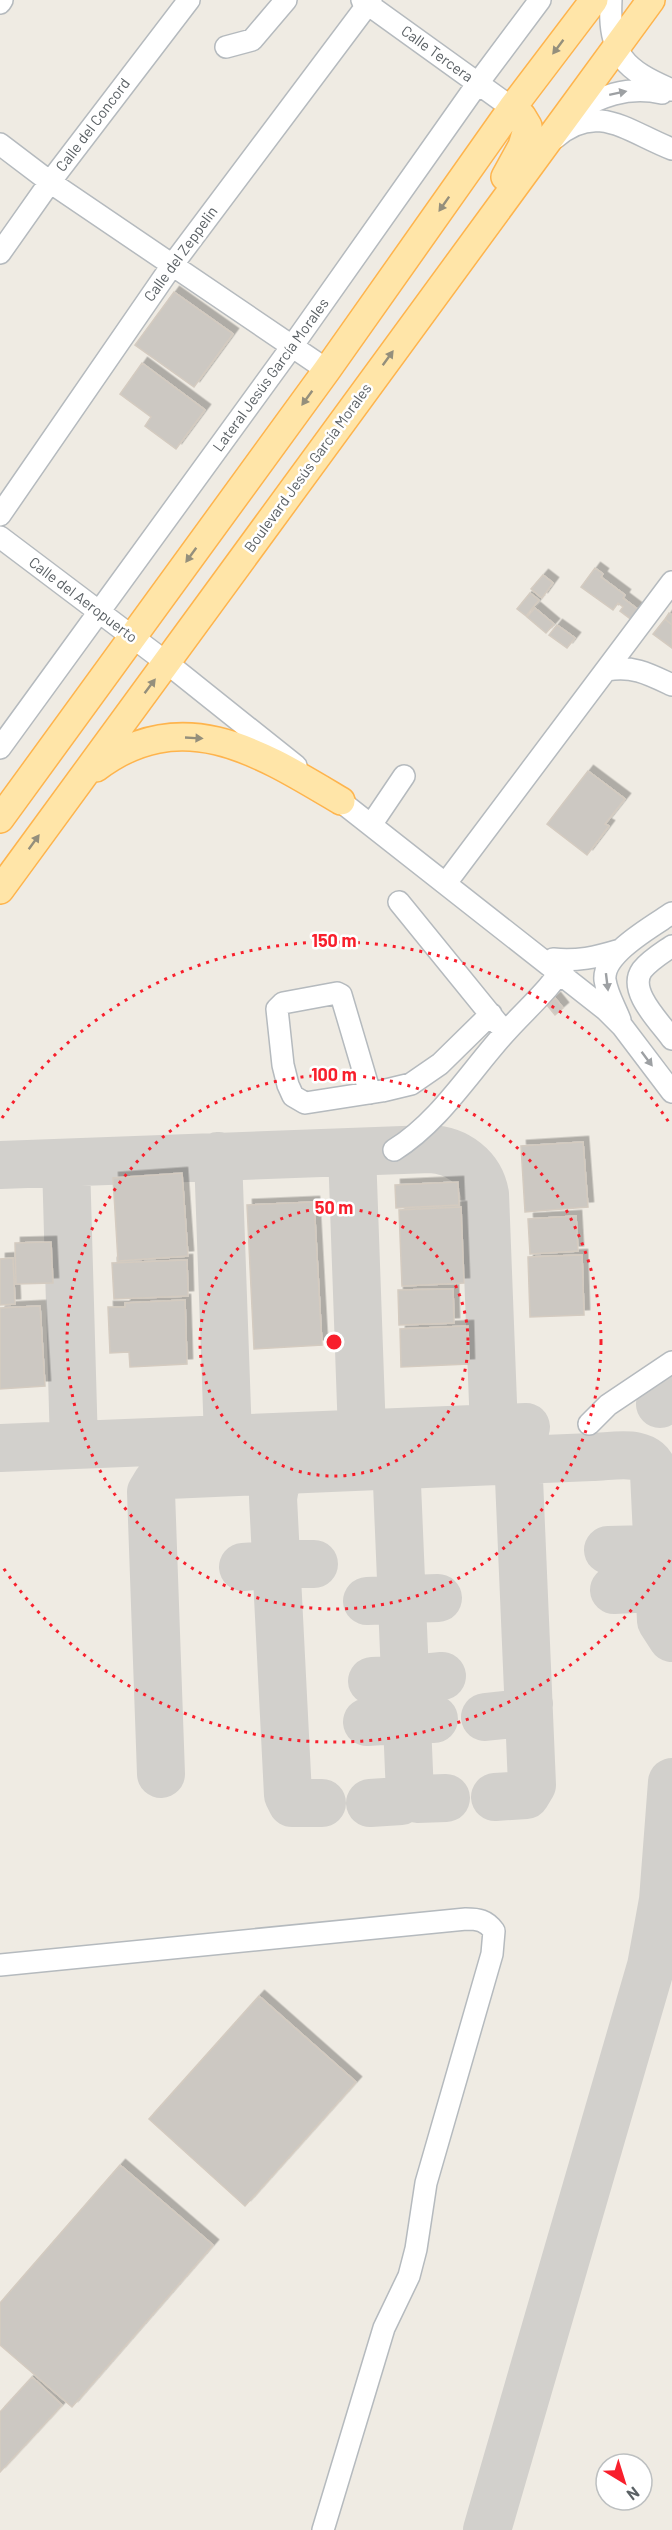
<svg xmlns="http://www.w3.org/2000/svg" width="672" height="2530" font-family="Barlow,sans-serif">
  <style>
    .lines { fill: none; stroke-linecap: round; stroke-linejoin: round }
    .taxiway { stroke: #d2d0cc; stroke-width: 48 }
    .building { fill: #ccc8c2; stroke: #d4cbc0; stroke-width: 1.5; filter: url(#shadow) }
    .minor-casing { stroke: #b5babe; stroke-width: 24 }
    .major-casing { stroke: #feb44d; stroke-width: 30 }
    .minor { stroke: #fff; stroke-width: 21 }
    .major { stroke: #ffe5a8; stroke-width: 27 }
    .oneway { fill: #948f7c }
    .oneway2 { fill: #9da0a3 }
    .ring { fill: none; stroke: #f81f2c; stroke-width: 3; stroke-dasharray: 3 6 }
    .labels { text-anchor: middle; stroke-width: 5; stroke-linejoin: round; paint-order: stroke }
    .street-label { font-size: 15px; fill: #5b6165; stroke: #fff }
    .centre { fill: #f81f2c; stroke: #fff; stroke-width: 3 }
    .ring-label { font-size: 18px; text-anchor: middle; font-weight: bold; fill: #f81f2c; stroke: #fff; stroke-width: 5; stroke-linejoin: round; paint-order: stroke }
  </style>
  <defs>
    <filter id="shadow"><feDropShadow dx="5.5" dy="-5.5" stdDeviation="0" flood-color="#0004"/></filter>
  </defs>
  <rect width="100%" height="100%" fill="#efebe3"/>
  <g class="lines">
    <!-- taxiway -->
    <path class="taxiway" d="M 352,1152 L 362,1434
      M 218,1156 L 228,1438
      M 66,1163 L 74,1445
      M 0,1165 L 430,1149 C 457,1150 480,1167 485,1194 L 494,1429
      M 660,1404 L 672,1396
      M 0,1448 L 526,1427
      M 381,1467 L 392,1473 L 397,1484 L 410,1795 L 417,1799 L 446,1798
      M 290,1470 L 276,1481 L 273,1498 L 288,1795 L 292,1803 L 322,1803
      M 608,1550 L 651,1549 L 658,1554
      M 243,1567 L 270,1565 L 277,1558 L 287,1564 L 314,1564
      M 614,1590 L 652,1588 L 659,1581
      M 367,1601 L 394,1600 L 402,1607 L 409,1599 L 438,1598
      M 372,1681 L 398,1680 L 405,1671 L 412,1679 L 442,1676
      M 485,1717 L 523,1713 L 529,1704
      M 367,1722 L 399,1720 L 407,1713 L 415,1719 L 434,1719
      M 161,1774 L 151,1492 L 157,1482 L 168,1475 L 592,1457 C 612,1457 648,1447 654,1473 L 661,1621 L 672,1638
      M 495,1797 L 526,1795 L 532,1785 L 519,1479 L 512,1465 L 501,1461
      M 370,1803 L 401,1801 L 410,1795
      M 487,2530 L 651,1966 L 663,1900 L 672,1782"/>
  </g>
  <!-- building -->
  <path class="building" d="M 174,292 L 233,334 L 194,387 L 135,345 Z
    M 142,363 L 205,410 L 176,449 L 145,426 L 151,417 L 120,394 Z
    M 595,568 L 603,574 L 601,577 L 625,595 L 623,598 L 640,611 L 633,621 L 620,611 L 623,607 L 618,603 L 613,610 L 581,587 Z
    M 543,575 L 553,583 L 542,598 L 531,589 Z
    M 530,593 L 539,600 L 526,616 L 517,609 Z
    M 535,608 L 554,624 L 546,633 L 527,617 Z
    M 669,613 L 672,615 L 672,625 L 665,619 Z
    M 665,619 L 672,625 L 672,648 L 653,634 Z
    M 557,625 L 575,638 L 567,648 L 549,635 Z
    M 588,771 L 625,799 L 605,824 L 609,826 L 587,855 L 547,824 Z
    M 555,998 L 563,1008 L 555,1015 L 547,1005 Z
    M 583,1142 L 588,1207 L 525,1212 L 521,1146 Z
    M 182,1173 L 188,1256 L 118,1261 L 113,1178 Z
    M 458,1182 L 459,1205 L 396,1208 L 395,1185 Z
    M 314,1202 L 322,1345 L 254,1349 L 247,1205 Z
    M 461,1207 L 464,1283 L 402,1286 L 399,1210 Z
    M 576,1216 L 578,1251 L 530,1254 L 528,1219 Z
    M 51,1242 L 53,1283 L 16,1284 L 15,1243 Z
    M 582,1255 L 584,1315 L 530,1317 L 528,1257 Z
    M 13,1258 L 15,1304 L 0,1305 L 0,1259 Z
    M 187,1260 L 188,1296 L 114,1299 L 112,1263 Z
    M 453,1289 L 454,1323 L 399,1325 L 398,1290 Z
    M 185,1300 L 187,1364 L 130,1367 L 129,1352 L 110,1353 L 108,1307 L 125,1307 L 125,1303 Z
    M 40,1306 L 45,1386 L 0,1389 L 0,1308 Z
    M 468,1326 L 469,1364 L 401,1367 L 400,1329 Z
    M 259,1996 L 356,2082 L 245,2206 L 149,2119 Z
    M 120,2165 L 213,2245 L 72,2407 L 0,2345 L 0,2303 Z
    M 32,2377 L 62,2405 L 0,2472 L 0,2412 Z"/>
  <g class="lines">
    <defs>
      <path id="minor" d="M 362,0 L 512,108
        M 611,0 C 608,55 625,70 672,90
        M 0,3 L 2,0
        M 226,47 L 252,40 L 286,0
        M 569,114 C 599,97 627,85 662,93
        M 555,138 C 597,101 628,132 672,149
        M 0,144 L 50,182 L 327,370
        M 0,253 L 50,182 L 189,0
        M 0,515 L 173,264 L 371,0
        M 0,537 L 167,663 L 296,766
        M 607,670 C 632,665 649,674 672,685
        M 0,748 L 293,345 L 478,83 L 540,0
        M 330,793 L 606,1010 L 622,1026 L 672,1092
        M 371,825 L 404,776
        M 446,883 L 672,582
        M 399,902 L 499,1025
        M 672,946 C 662,953 650,960 642,970 C 627,991 660,1022 672,1039
        M 553,959 C 576,962 597,957 620,950
        M 620,1020 C 615,1007 607,994 605,980 C 602,954 653,926 672,913
        M 370,1093 L 341,995 L 337,993 L 283,1003 L 277,1009 L 283,1065 L 288,1085 L 293,1096 L 305,1103 L 382,1091 L 411,1084 L 440,1064 L 491,1014
        M 394,1150 C 439,1122 469,1073 504,1034 C 525,1010 551,989 567,961
        M 589,1424 L 608,1405 L 672,1362
        M 0,1965 L 466,1919 C 478,1919 486,1920 494,1931 L 492,1954 L 426,2183 L 416,2249 L 409,2276 L 384,2328 L 323,2530"/>
      <path id="major" d="M 505,177 L 522,146 L 528,126 L 522,116 L 512,108
        M 96,768 C 183,702 262,754 341,801
        M 0,819 L 327,370 L 512,108 L 594,0
        M 0,890 L 651,0"/>
    </defs>
    <!-- minor casing -->
    <use href="#minor" class="minor-casing"/>
    <!-- major casing -->
    <use href="#major" class="major-casing"/>
    <!-- minor -->
    <use href="#minor" class="minor"/>
    <!-- major -->
    <use href="#major" class="major"/>
  </g>
  <!-- one-way arrows -->
  <defs><path id="oneway-solid" d="M-6-.8H1V-3.2L6.5 0L1 3.2V.8H-6Z" transform="scale(1.5)"/></defs>
  <g class="oneway">
    <use href="#oneway-solid" transform="translate(558 47) rotate(127)"/>
    <use href="#oneway-solid" transform="translate(444 204) rotate(125)"/>
    <use href="#oneway-solid" transform="translate(388 358) rotate(-54)"/>
    <use href="#oneway-solid" transform="translate(307 398) rotate(126)"/>
    <use href="#oneway-solid" transform="translate(191 555) rotate(126)"/>
    <use href="#oneway-solid" transform="translate(150 686) rotate(-53)"/>
    <use href="#oneway-solid" transform="translate(194 738) rotate(3)"/>
    <use href="#oneway-solid" transform="translate(34 842) rotate(-54)"/>
  </g>
  <g class="oneway2">
    <use href="#oneway-solid" transform="translate(618 93) rotate(-12)"/>
    <use href="#oneway-solid" transform="translate(607 982) rotate(83)"/>
    <use href="#oneway-solid" transform="translate(647 1059) rotate(53)"/>
  </g>
  <!-- distance rings -->
  <g class="ring">
    <circle cx="334" cy="1342" r="134"/>
    <circle cx="334" cy="1342" r="267"/>
    <path d="M670 1560A401 401 0 0 1 2 1566M2 1118A401 401 0 0 1 670 1124"/>
  </g>
  <g class="labels">
    <!-- street labels -->
    <g class="street-label">
      <text transform="translate(437 54) rotate(36)" y="5">Calle Tercera</text>
      <text transform="translate(93 125) rotate(-53)" y="5">Calle del Concord</text>
      <text transform="translate(181 254) rotate(-54)" y="5">Calle del Zeppelin</text>
      <text transform="translate(271 375) rotate(-54)" y="5">Lateral Jesús García Morales</text>
      <text transform="translate(308 468) rotate(-54)" y="5">Boulevard Jesús García Morales</text>
      <text transform="translate(83 600) rotate(37)" y="5">Calle del Aeropuerto</text>
    </g>
  </g>
  <circle cx="334" cy="1342" r="9" class="centre"/>
  <g class="ring-label">
    <text x="334" y="947">150 m</text>
    <text x="334" y="1081">100 m</text>
    <text x="334" y="1214">50 m</text>
  </g>
  <!-- north arrow -->
  <g transform="translate(624 2482) rotate(142)"><circle r="28" fill="#ffffff" stroke="#bdc0c1" stroke-width="1.5"/>
  <path d="M0-4.5L10 22L0 15L-10 22Z" fill="#f81f2c"/>
  <text y="-9" font-size="16" font-weight="bold" text-anchor="middle" fill="#5b6165">N</text>
  </g>
</svg>
